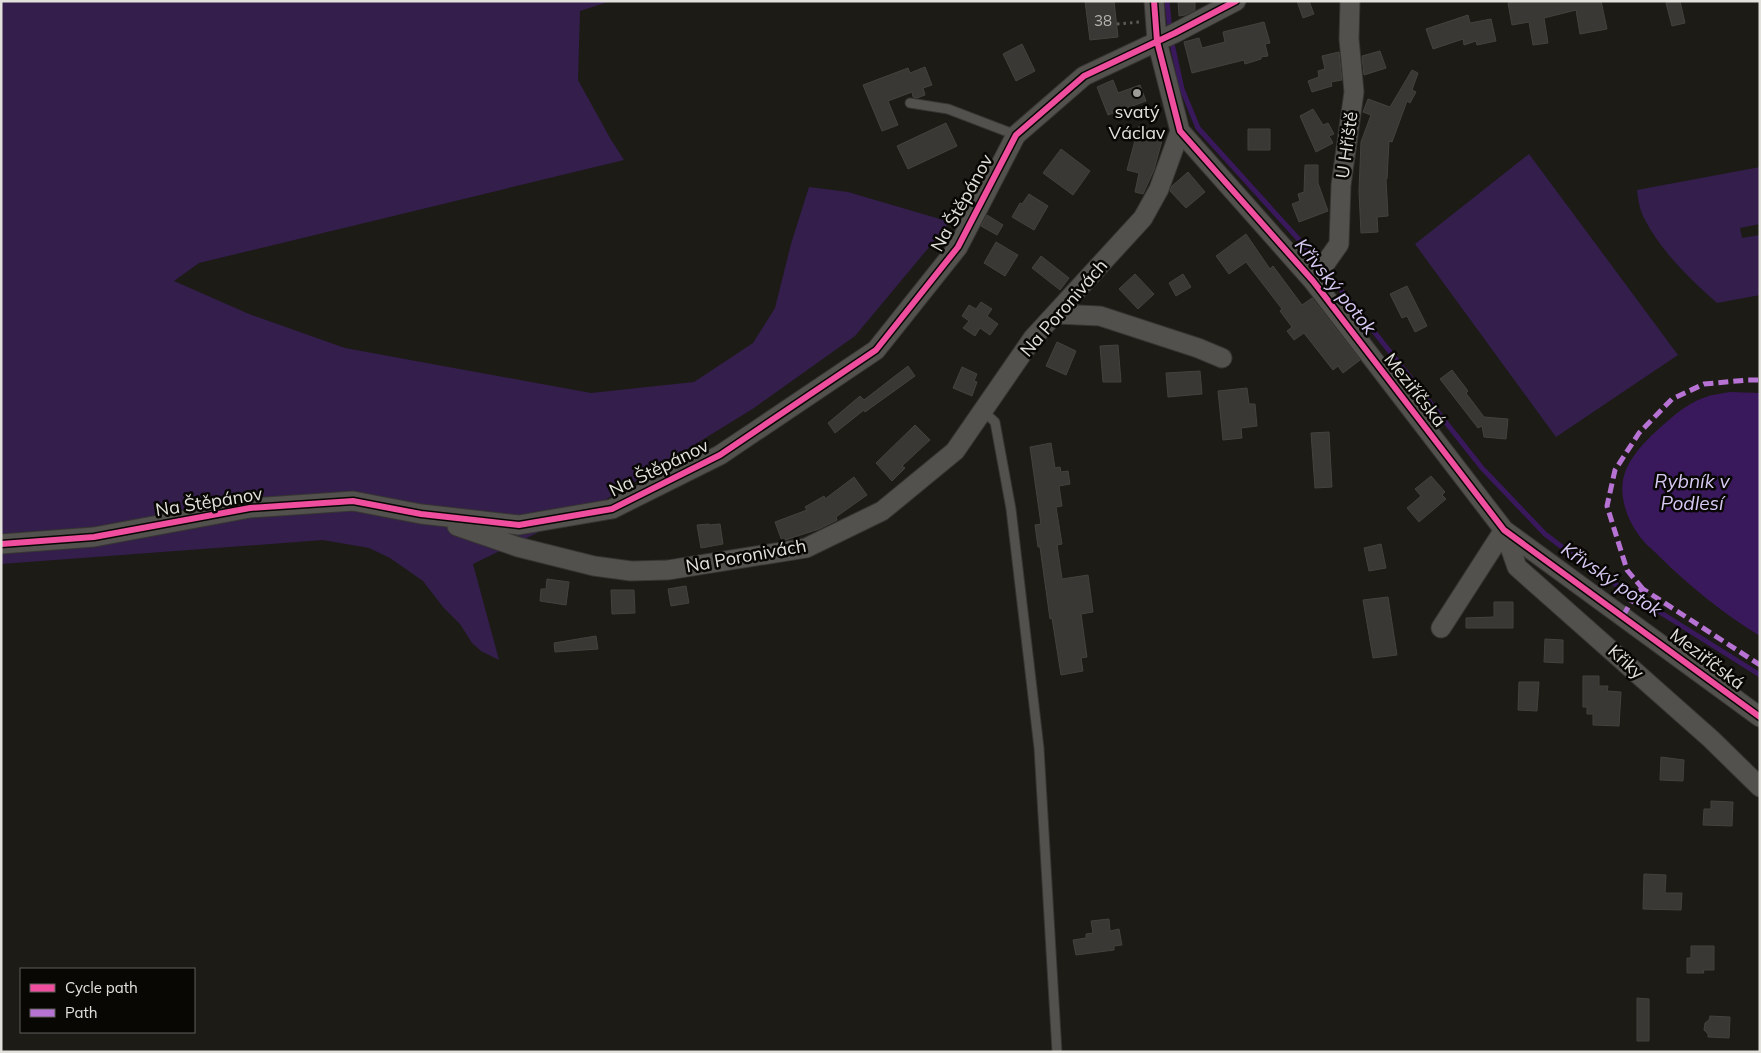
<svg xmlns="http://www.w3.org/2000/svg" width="1761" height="1053" font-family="Mulish,sans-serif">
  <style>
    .green { fill: #331e4c }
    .water { fill: #39195c }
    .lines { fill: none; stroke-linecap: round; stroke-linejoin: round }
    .stream { stroke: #39195c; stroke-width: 5 }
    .building { fill: #393834; stroke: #43423d }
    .service-casing { stroke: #373532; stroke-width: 11 }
    .minor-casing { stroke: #373532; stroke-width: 21 }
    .path { stroke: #5c5b57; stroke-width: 3; stroke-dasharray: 2.5 4; stroke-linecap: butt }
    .service { stroke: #53514d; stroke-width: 9 }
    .minor { stroke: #53514d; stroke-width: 19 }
    .quiet { stroke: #b673d3; stroke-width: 5; stroke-dasharray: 10 5; stroke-linecap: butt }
    .cycleway-casing { stroke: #080704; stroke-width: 9 }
    .cycleway { stroke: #ef4d9e; stroke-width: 6 }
    .poi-dot { fill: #9e9c96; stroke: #080704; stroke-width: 2 }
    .labels { text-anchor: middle; stroke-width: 5; stroke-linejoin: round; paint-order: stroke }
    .number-label { font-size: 15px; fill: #b8b7b1 }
    .poi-label { font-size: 18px; fill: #e3e1db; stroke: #080704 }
    .street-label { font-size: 18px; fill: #e3e1db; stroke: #080704 }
    .water-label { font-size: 19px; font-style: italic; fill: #d8c9f4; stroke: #080704 }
  </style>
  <rect width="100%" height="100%" fill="#1d1b16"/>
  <!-- green -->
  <path class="green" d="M 1,1 L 611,1 L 580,11 L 578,80 L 610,138 L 624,160 L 199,263 L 174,281 L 249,314 L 345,348 L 591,393 L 694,382 L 753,343 L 775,308 L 791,244 L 809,187 L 848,192 L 950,222 L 855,336 L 754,408 L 605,500 L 473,564 L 499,660 L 481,651 L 472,643 L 460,624 L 443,607 L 423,581 L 390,558 L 369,548 L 323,540 L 1,564 Z
    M 1529,154 L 1678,355 L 1556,437 L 1415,244 Z
    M 1760,167 L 1760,224 L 1740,228 L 1742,238 L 1760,235 L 1760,295 L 1717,303 C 1691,280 1661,251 1645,220 C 1640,211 1638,200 1637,190 Z"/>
  <!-- water -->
  <path class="water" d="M 1729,392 L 1760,393 L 1760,636 C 1723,613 1690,587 1659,556 C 1652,549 1643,542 1638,534 C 1627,519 1620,498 1623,480 C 1626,463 1639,448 1651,436 C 1668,421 1684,404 1706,397 C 1713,394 1721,394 1729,392 Z"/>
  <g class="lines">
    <!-- stream -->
    <path class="stream" d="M 1167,1 L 1170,31
      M 1171,39 L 1182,89 L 1198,128 L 1321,264
      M 1326,271 L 1482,468 L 1545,534 L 1588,567 L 1760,675"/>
  </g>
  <!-- building -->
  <path class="building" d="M 1085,1 L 1114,1 L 1118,37 L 1090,40 Z
    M 1178,1 L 1195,1 L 1195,10 L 1185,15 L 1179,16 Z
    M 1297,1 L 1309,1 L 1314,14 L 1303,18 Z
    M 1518,1 L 1601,1 L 1607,29 L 1580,34 L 1576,10 L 1544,18 L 1548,43 L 1533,45 L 1529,22 L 1512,25 L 1508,3 Z
    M 1674,1 L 1680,1 L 1685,23 L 1672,26 L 1666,3 Z
    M 1468,15 L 1470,23 L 1491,19 L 1496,41 L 1477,45 L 1476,41 L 1464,45 L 1463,39 L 1433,49 L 1426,29 Z
    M 1264,22 L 1270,43 L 1265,44 L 1268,56 L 1261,57 L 1261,59 L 1245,64 L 1244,60 L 1192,73 L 1184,42 L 1199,38 L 1202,48 L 1225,42 L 1223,32 Z
    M 1022,44 L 1035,71 L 1016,81 L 1003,54 Z
    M 1380,51 L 1386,68 L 1364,75 L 1362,56 Z
    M 1339,52 L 1342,80 L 1331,82 L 1332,86 L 1312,92 L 1308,81 L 1319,77 L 1318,71 L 1325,69 L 1322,56 Z
    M 925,67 L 932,85 L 923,88 L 925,95 L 917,98 L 913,97 L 912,92 L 888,101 L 898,125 L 882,131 L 863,85 L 908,68 L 910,73 Z
    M 1412,70 L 1418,73 L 1412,90 L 1416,92 L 1410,103 L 1407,101 L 1392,142 L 1389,141 L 1387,179 L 1386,179 L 1388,216 L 1377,217 L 1378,232 L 1361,233 L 1359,191 L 1361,142 L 1371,115 L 1363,112 L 1368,99 L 1390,107 Z
    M 1113,80 L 1118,93 L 1140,85 L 1146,101 L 1108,115 L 1097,87 Z
    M 1313,109 L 1323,125 L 1328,123 L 1334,134 L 1329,136 L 1333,143 L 1316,152 L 1300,116 Z
    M 946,123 L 957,146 L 908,169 L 897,146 Z
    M 1139,126 L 1164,133 L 1154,170 L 1143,194 L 1135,192 L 1139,173 L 1127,170 Z
    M 1248,129 L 1270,129 L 1270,150 L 1248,150 Z
    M 1061,149 L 1090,171 L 1073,195 L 1043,173 Z
    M 1305,165 L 1318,165 L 1318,183 L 1328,211 L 1299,222 L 1292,204 L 1300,201 L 1298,194 L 1304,192 Z
    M 1188,172 L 1205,192 L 1186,208 L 1170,191 L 1172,186 Z
    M 1029,194 L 1048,206 L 1034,230 L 1012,217 L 1020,203 L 1022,204 Z
    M 987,215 L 1003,225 L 997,235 L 981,226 Z
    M 1246,234 L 1270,269 L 1273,266 L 1302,305 L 1312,298 L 1360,360 L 1343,373 L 1338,366 L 1333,370 L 1304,333 L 1294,340 L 1287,331 L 1292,327 L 1280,311 L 1282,309 L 1246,262 L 1229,274 L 1216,256 Z
    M 996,242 L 1018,255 L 1005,276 L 984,263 Z
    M 1041,256 L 1069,278 L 1060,290 L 1032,268 Z
    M 1135,274 L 1154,294 L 1138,309 L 1119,289 Z
    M 1183,274 L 1191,287 L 1176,296 L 1169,283 Z
    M 1407,286 L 1427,326 L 1415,332 L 1407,316 L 1402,318 L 1390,294 Z
    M 981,302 L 992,309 L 987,316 L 998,324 L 990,335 L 980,328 L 975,336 L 963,328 L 969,321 L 962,316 L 969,305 L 976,309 Z
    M 1057,342 L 1076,351 L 1066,375 L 1046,366 Z
    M 1118,345 L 1121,382 L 1103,382 L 1100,346 Z
    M 908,366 L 915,376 L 865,412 L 864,410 L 835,433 L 828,423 L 860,396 L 864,400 Z
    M 962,367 L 977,374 L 974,381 L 977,382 L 972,396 L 953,388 Z
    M 1452,370 L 1468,391 L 1466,393 L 1484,417 L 1508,419 L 1506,439 L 1484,437 L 1482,426 L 1478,428 L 1440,379 Z
    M 1200,371 L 1202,394 L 1168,397 L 1166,373 Z
    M 1247,388 L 1249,404 L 1255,404 L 1257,426 L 1241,428 L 1242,438 L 1223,440 L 1218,391 Z
    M 915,425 L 930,440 L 902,466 L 905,468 L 892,481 L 876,463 Z
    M 1329,432 L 1332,487 L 1315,488 L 1311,433 Z
    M 1051,443 L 1055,468 L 1060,467 L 1061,472 L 1068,471 L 1070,484 L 1059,486 L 1062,506 L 1056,507 L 1062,544 L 1057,545 L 1062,579 L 1088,575 L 1093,612 L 1081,614 L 1087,657 L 1081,658 L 1083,671 L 1061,675 L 1052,618 L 1050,619 L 1040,547 L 1038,547 L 1035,525 L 1041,524 L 1030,447 Z
    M 1431,476 L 1445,492 L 1442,495 L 1446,499 L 1419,522 L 1407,508 L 1421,496 L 1415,489 Z
    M 854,477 L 867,495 L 836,517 L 837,520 L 819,529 L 782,541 L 775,522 L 807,510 L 805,507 L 824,496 L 825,499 Z
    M 709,524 L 709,525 L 720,524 L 723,544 L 701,548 L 697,525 Z
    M 1381,544 L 1386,568 L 1369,571 L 1364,548 Z
    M 547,579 L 569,582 L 566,605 L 540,601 L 541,589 L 546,589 Z
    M 686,586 L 689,603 L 671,606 L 668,589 Z
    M 611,590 L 634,590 L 635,613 L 612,614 Z
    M 1388,597 L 1397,655 L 1373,658 L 1363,600 Z
    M 1494,602 L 1513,602 L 1513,628 L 1466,628 L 1466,618 L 1494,617 Z
    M 596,636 L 598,649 L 555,652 L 554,643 Z
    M 1545,639 L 1563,640 L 1563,663 L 1544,662 Z
    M 1583,676 L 1599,676 L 1599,686 L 1608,686 L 1607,691 L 1621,692 L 1619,726 L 1593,725 L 1593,714 L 1587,714 L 1587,707 L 1583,707 Z
    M 1519,682 L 1539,682 L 1537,711 L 1518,710 Z
    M 1661,757 L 1684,760 L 1683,781 L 1660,780 Z
    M 1711,801 L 1733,802 L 1732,826 L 1703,825 L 1704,809 L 1711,809 Z
    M 1644,874 L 1666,875 L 1665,893 L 1682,893 L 1681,910 L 1643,909 Z
    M 1109,919 L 1110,931 L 1119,929 L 1122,945 L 1114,946 L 1114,950 L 1076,955 L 1073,940 L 1086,938 L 1086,934 L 1093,933 L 1091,921 Z
    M 1691,946 L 1714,946 L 1714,970 L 1703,970 L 1704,973 L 1687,973 L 1687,958 L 1691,958 Z
    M 1637,998 L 1649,999 L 1649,1041 L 1637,1041 Z
    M 1710,1016 L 1730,1017 L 1729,1038 L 1708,1037 L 1708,1034 L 1704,1030 L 1705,1023 L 1709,1020 Z"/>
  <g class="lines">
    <defs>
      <path id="service" d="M 910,103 L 948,109 L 1016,135
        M 983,411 L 995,422 L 1011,509 L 1039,748 L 1057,1052"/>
      <path id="minor" d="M 1154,1 L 1157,41 L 1180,131 L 1313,281 L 1504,530 L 1760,717
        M 1313,281 L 1339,244 L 1341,185 L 1354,92 L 1349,39 L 1350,1
        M 1056,314 L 1100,316 L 1198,348 L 1222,358
        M 457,526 L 518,547 L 594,566 L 631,571 L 668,570 L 806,548 L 882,511 L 955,451 L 1033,338 L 1143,218 L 1159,189 L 1180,131
        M 1504,530 L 1517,567 L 1711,739 L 1760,787
        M 1,544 L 94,537 L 250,508 L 353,501 L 421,514 L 519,525 L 612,509 L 720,455 L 876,350 L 958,247 L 1016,135 L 1084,76 L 1175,33 L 1236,1
        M 1441,628 L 1504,530"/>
    </defs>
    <!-- service casing -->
    <use href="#service" class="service-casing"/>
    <!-- minor casing -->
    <use href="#minor" class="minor-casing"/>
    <!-- path -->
    <path class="path" d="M 1117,24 L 1140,22"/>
    <!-- service -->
    <use href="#service" class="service"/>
    <!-- minor -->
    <use href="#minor" class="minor"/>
    <!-- quiet -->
    <path class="quiet" d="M 1643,589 L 1627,570 L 1607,506 L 1615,470 L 1639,433 L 1672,399 L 1704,384 L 1748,380 L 1760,380
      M 1623,616 L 1637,592 L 1643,589 L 1760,665"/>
    <defs>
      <path id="cycleway" d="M 1154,1 L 1157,41 L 1180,131 L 1313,281 L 1504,530 L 1760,717
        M 1,544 L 94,537 L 250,508 L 353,501 L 421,514 L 519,525 L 612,509 L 720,455 L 876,350 L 958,247 L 1016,135 L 1084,76 L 1175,33 L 1236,1"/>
    </defs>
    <!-- cycleway casing -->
    <use href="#cycleway" class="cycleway-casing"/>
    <!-- cycleway -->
    <use href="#cycleway" class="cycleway"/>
  </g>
  <!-- markers -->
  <circle class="poi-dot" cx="1137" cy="93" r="5"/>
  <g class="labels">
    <!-- number labels -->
    <g class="number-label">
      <text x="1103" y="26">38</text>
    </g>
    <!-- poi labels -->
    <g class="poi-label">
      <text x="1137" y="118">svatý<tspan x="1137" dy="21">Václav</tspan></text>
    </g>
    <!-- street labels -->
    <g class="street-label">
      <text transform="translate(1347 145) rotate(-82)" y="6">U Hřiště</text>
      <text transform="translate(962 203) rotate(-61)" y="6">Na Štěpánov</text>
      <text transform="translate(1064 308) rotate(-49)" y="6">Na Poronivách</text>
      <text transform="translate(1415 390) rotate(52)" y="6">Meziříčská</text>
      <text transform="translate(659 468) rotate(-26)" y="6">Na Štěpánov</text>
      <text transform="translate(209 502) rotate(-9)" y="6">Na Štěpánov</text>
      <text transform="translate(746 556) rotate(-10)" y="6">Na Poronivách</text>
      <text transform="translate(1707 659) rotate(37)" y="6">Meziříčská</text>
      <text transform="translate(1626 662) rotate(42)" y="6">Křiky</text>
    </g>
    <!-- water labels -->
    <g class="water-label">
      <text transform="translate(1336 286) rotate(51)" y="7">Křivský potok</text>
      <text x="1692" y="488">Rybník v<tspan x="1692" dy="22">Podlesí</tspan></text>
      <text transform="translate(1612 579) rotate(34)" y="7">Křivský potok</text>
    </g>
  </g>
  <!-- border -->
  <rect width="1761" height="1053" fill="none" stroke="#e3e1db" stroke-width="5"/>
  <!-- legend -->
  <rect x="20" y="968" width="175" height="65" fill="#080704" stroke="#605e5a"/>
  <rect x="30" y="984" width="25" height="8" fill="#ef4d9e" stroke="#605e5a"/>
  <text x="65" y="993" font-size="15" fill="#e3e1db">Cycle path</text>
  <rect x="30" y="1009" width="25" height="8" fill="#b673d3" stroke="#605e5a"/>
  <text x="65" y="1018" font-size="15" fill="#e3e1db">Path</text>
</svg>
